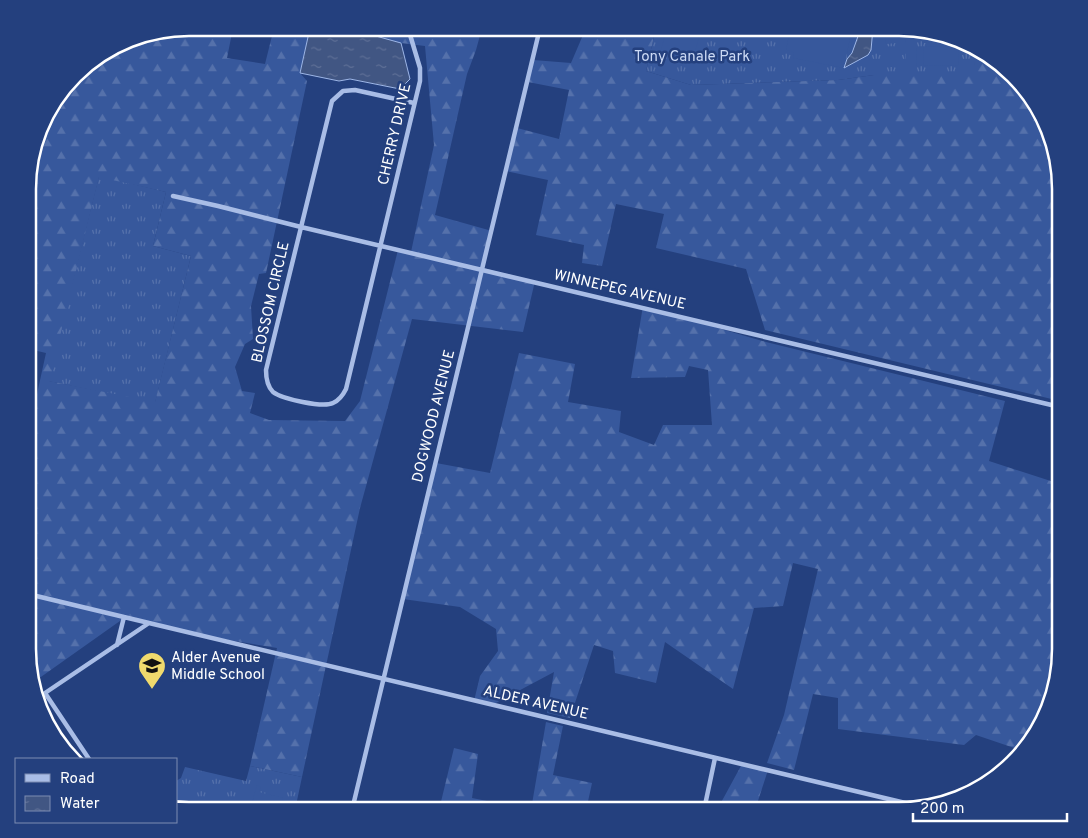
<svg xmlns="http://www.w3.org/2000/svg" width="1088" height="838" font-family="Overpass,sans-serif">
  <style>
    .grass { fill: url(#grass-tufts) }
    .forest { fill: url(#forest-firs); fill-rule: evenodd }
    .pitch { fill: #37589c }
    .water { fill: url(#water-ripples); stroke: #9db6e7 }
    .lines { fill: none; stroke-linecap: round; stroke-linejoin: round }
    .minor { stroke: #a9bde6; stroke-width: 4.5 }
    .labels { text-anchor: middle; stroke-width: 5; stroke-linejoin: round; paint-order: stroke }
    .park-label { font-size: 15px; fill: #ccdaf5; stroke: #24407e }
    .street-label { font-size: 15px; fill: #fff; stroke: #24407e }
    .poi-label { font-size: 15px; fill: #fff; stroke: #24407e; text-anchor: start }
    .rim { fill: none; stroke: #fff; stroke-width: 2.5 }
  </style>
  <defs>
    <pattern id="grass-tufts" width="24" height="20" patternUnits="userSpaceOnUse" patternTransform="scale(1.25)"><rect width="24" height="20" fill="#37589c"/><path d="M3 7l-1-3M5 7V3M7 7l1-3M15 17l-1-3M17 17v-4M19 17l1-3" fill="none" stroke="#5571ab"/></pattern>
    <pattern id="forest-firs" width="22" height="20" patternUnits="userSpaceOnUse" patternTransform="scale(1.25)"><rect width="22" height="20" fill="#37589c"/><path d="M5 1l3.5 6h-7zM16 11l3.5 6h-7z" fill="#5571ab"/></pattern>
    <pattern id="water-ripples" width="26" height="14" patternUnits="userSpaceOnUse" patternTransform="scale(1.25)"><rect width="26" height="14" fill="#415683"/><path d="M2 4q2-2 4 0t4 0M15 11q2-2 4 0t4 0" fill="none" stroke="#5e6f96"/></pattern>
  </defs>
  <rect width="100%" height="100%" fill="#24407e"/>
  <!-- grass -->
  <path class="grass" d="M 656,28 L 909,28 L 960,40 L 973,48 L 976,75 L 874,75 L 838,80 L 691,85 L 646,71 Z
    M 99,176 L 166,192 L 153,246 L 191,256 L 155,403 L 48,381 Z
    M 250,766 L 302,777 L 295,810 L 176,810 L 176,781 L 181,778 L 185,767 L 246,781 Z"/>
  <!-- forest -->
  <path class="forest" d="M 189,28 L 233,28 L 227,58 L 265,64 L 274,28 L 310,28 L 300,73 L 307,81 L 266,273 L 259,274 L 251,306 L 253,339 L 245,344 L 235,367 L 242,391 L 255,393 L 250,413 L 269,420 L 345,421 L 360,401 L 398,250 L 411,252 L 434,145 L 425,46 L 401,43 L 347,28 L 482,28 L 476,50 L 467,74 L 435,215 L 492,231 L 483,268 L 535,281 L 523,332 L 412,319 L 360,508 L 302,777 L 250,766 L 277,648 L 199,635 L 127,616 L 38,679 L 42,710 L 59,740 L 44,720 L 28,660 L 28,435 L 46,353 L 29,349 L 29,168 L 49,109 L 83,67 L 137,36 ZM 99,177 L 166,192 L 153,246 L 191,256 L 155,402 L 49,381 Z
    M 586,28 L 656,28 L 646,71 L 691,85 L 838,80 L 874,75 L 975,75 L 973,48 L 1005,67 L 1044,118 L 1060,189 L 1060,401 L 765,330 L 746,269 L 656,248 L 664,214 L 616,204 L 602,266 L 582,263 L 584,245 L 536,235 L 548,180 L 506,171 L 517,128 L 559,139 L 569,90 L 528,82 L 533,60 L 571,63 Z
    M 643,306 L 766,342 L 1005,401 L 989,461 L 1060,484 L 1060,660 L 1048,710 L 1023,751 L 976,735 L 964,745 L 838,729 L 838,698 L 813,694 L 794,770 L 767,763 L 784,715 L 818,569 L 793,563 L 783,606 L 754,608 L 733,689 L 665,642 L 656,683 L 615,673 L 613,651 L 594,645 L 570,718 L 547,713 L 554,672 L 492,705 L 474,701 L 480,676 L 498,651 L 496,629 L 460,607 L 403,599 L 436,463 L 490,473 L 519,353 L 575,364 L 568,402 L 621,411 L 619,432 L 654,445 L 663,425 L 712,425 L 708,370 L 689,366 L 685,377 L 631,378 Z
    M 546,722 L 563,726 L 553,775 L 592,783 L 587,806 L 605,810 L 531,810 Z
    M 454,748 L 478,754 L 472,798 L 492,802 L 490,810 L 439,810 Z
    M 742,764 L 768,770 L 755,810 L 717,810 Z"/>
  <!-- pitch -->
  <path class="pitch" d="M 667,28 L 701,28 L 693,61 L 660,53 Z
    M 799,28 L 852,28 L 844,68 L 793,58 L 794,52 L 786,50 L 790,30 L 798,31 Z
    M 885,28 L 896,28 L 896,43 L 886,44 Z
    M 905,28 L 916,29 L 916,43 L 906,43 Z
    M 923,31 L 958,39 L 958,42 L 923,43 Z
    M 958,46 L 959,65 L 924,66 L 923,47 Z
    M 906,48 L 916,48 L 917,66 L 906,66 Z
    M 886,49 L 897,49 L 897,67 L 886,67 Z
    M 257,785 L 261,787 L 259,792 L 283,798 L 280,810 L 250,810 Z
    M 179,801 L 198,806 L 197,810 L 177,810 Z"/>
  <!-- water -->
  <path class="water" d="M 310,28 L 347,28 L 401,43 L 410,79 L 400,89 L 350,79 L 339,81 L 300,73 Z
    M 861,28 L 873,28 L 871,50 L 868,55 L 844,68 L 847,59 L 852,53 Z"/>
  <g class="lines">
    <!-- minor -->
    <path class="minor" d="M 408,28 L 420,68 L 420,81 L 346,389 C 343,395 340,400 333,403 C 323,408 282,399 273,392 C 267,386 266,378 266,370 L 332,101 L 343,91 L 355,90 L 414,103
      M 173,196 L 218,206 L 301,227 L 1060,407
      M 28,594 L 149,623
      M 117,645 L 124,617
      M 89,759 L 45,693 L 149,623 L 918,806
      M 352,810 L 540,28
      M 704,810 L 715,758"/>
  </g>
  <!-- icons -->
  <defs>
    <symbol id="school-pin" viewBox="-11 -11 22 30"><path d="M0 17L-7.5 6A9.5 9.5 0 1 1 7.5 6Z" fill="#f0da6d" stroke="#24407e"/><path d="M0-5L7-2L0 1L-7-2ZM-4 1L0 2.5L4 1V4Q0 6-4 4Z" fill="#111"/></symbol>
  </defs>
  <g fill-rule="evenodd">
    <use href="#school-pin" x="136" y="650" width="32" height="43"/>
  </g>
  <g class="labels">
    <!-- park labels -->
    <g class="park-label">
      <text x="692" y="61">Tony Canale Park</text>
    </g>
    <!-- street labels -->
    <g class="street-label">
      <text transform="translate(394 134) rotate(-77)" y="5">CHERRY DRIVE</text>
      <text transform="translate(620 289) rotate(13)" y="5">WINNEPEG AVENUE</text>
      <text transform="translate(270 302) rotate(-77)" y="5">BLOSSOM CIRCLE</text>
      <text transform="translate(433 416) rotate(-76)" y="5">DOGWOOD AVENUE</text>
      <text transform="translate(536 702) rotate(13)" y="5">ALDER AVENUE</text>
    </g>
    <!-- poi labels -->
    <g class="poi-label">
      <text x="171" y="662">Alder Avenue<tspan x="171" dy="17">Middle School</tspan></text>
    </g>
  </g>
  <!-- crop -->
  <path d="M0 0H1088V838H0ZM189 36H899A153 153 0 0 1 1052 189V649A153 153 0 0 1 899 802H189A153 153 0 0 1 36 649V189A153 153 0 0 1 189 36Z" fill="#24407e" fill-rule="evenodd"/>
  <path class="rim" d="M189 36H899A153 153 0 0 1 1052 189V649A153 153 0 0 1 899 802H189A153 153 0 0 1 36 649V189A153 153 0 0 1 189 36Z"/>
  <!-- legend -->
  <rect x="15" y="758" width="162" height="65" fill="#24407e" stroke="#7c8cb2"/>
  <rect x="25" y="774" width="25" height="8" fill="#a9bde6" stroke="#7c8cb2"/>
  <text x="60" y="783" font-size="15" fill="#ffffff">Road</text>
  <rect x="25" y="796" width="25" height="15" fill="url(#water-ripples)" stroke="#7c8cb2"/>
  <text x="60" y="808" font-size="15" fill="#ffffff">Water</text>
  <!-- scale -->
  <path d="M913 813v8h154v-8" fill="none" stroke="#ffffff" stroke-width="2.5"/>
  <text x="920" y="813" font-size="15" fill="#ffffff" stroke="#24407e" stroke-width="4" paint-order="stroke">200 m</text>
</svg>
